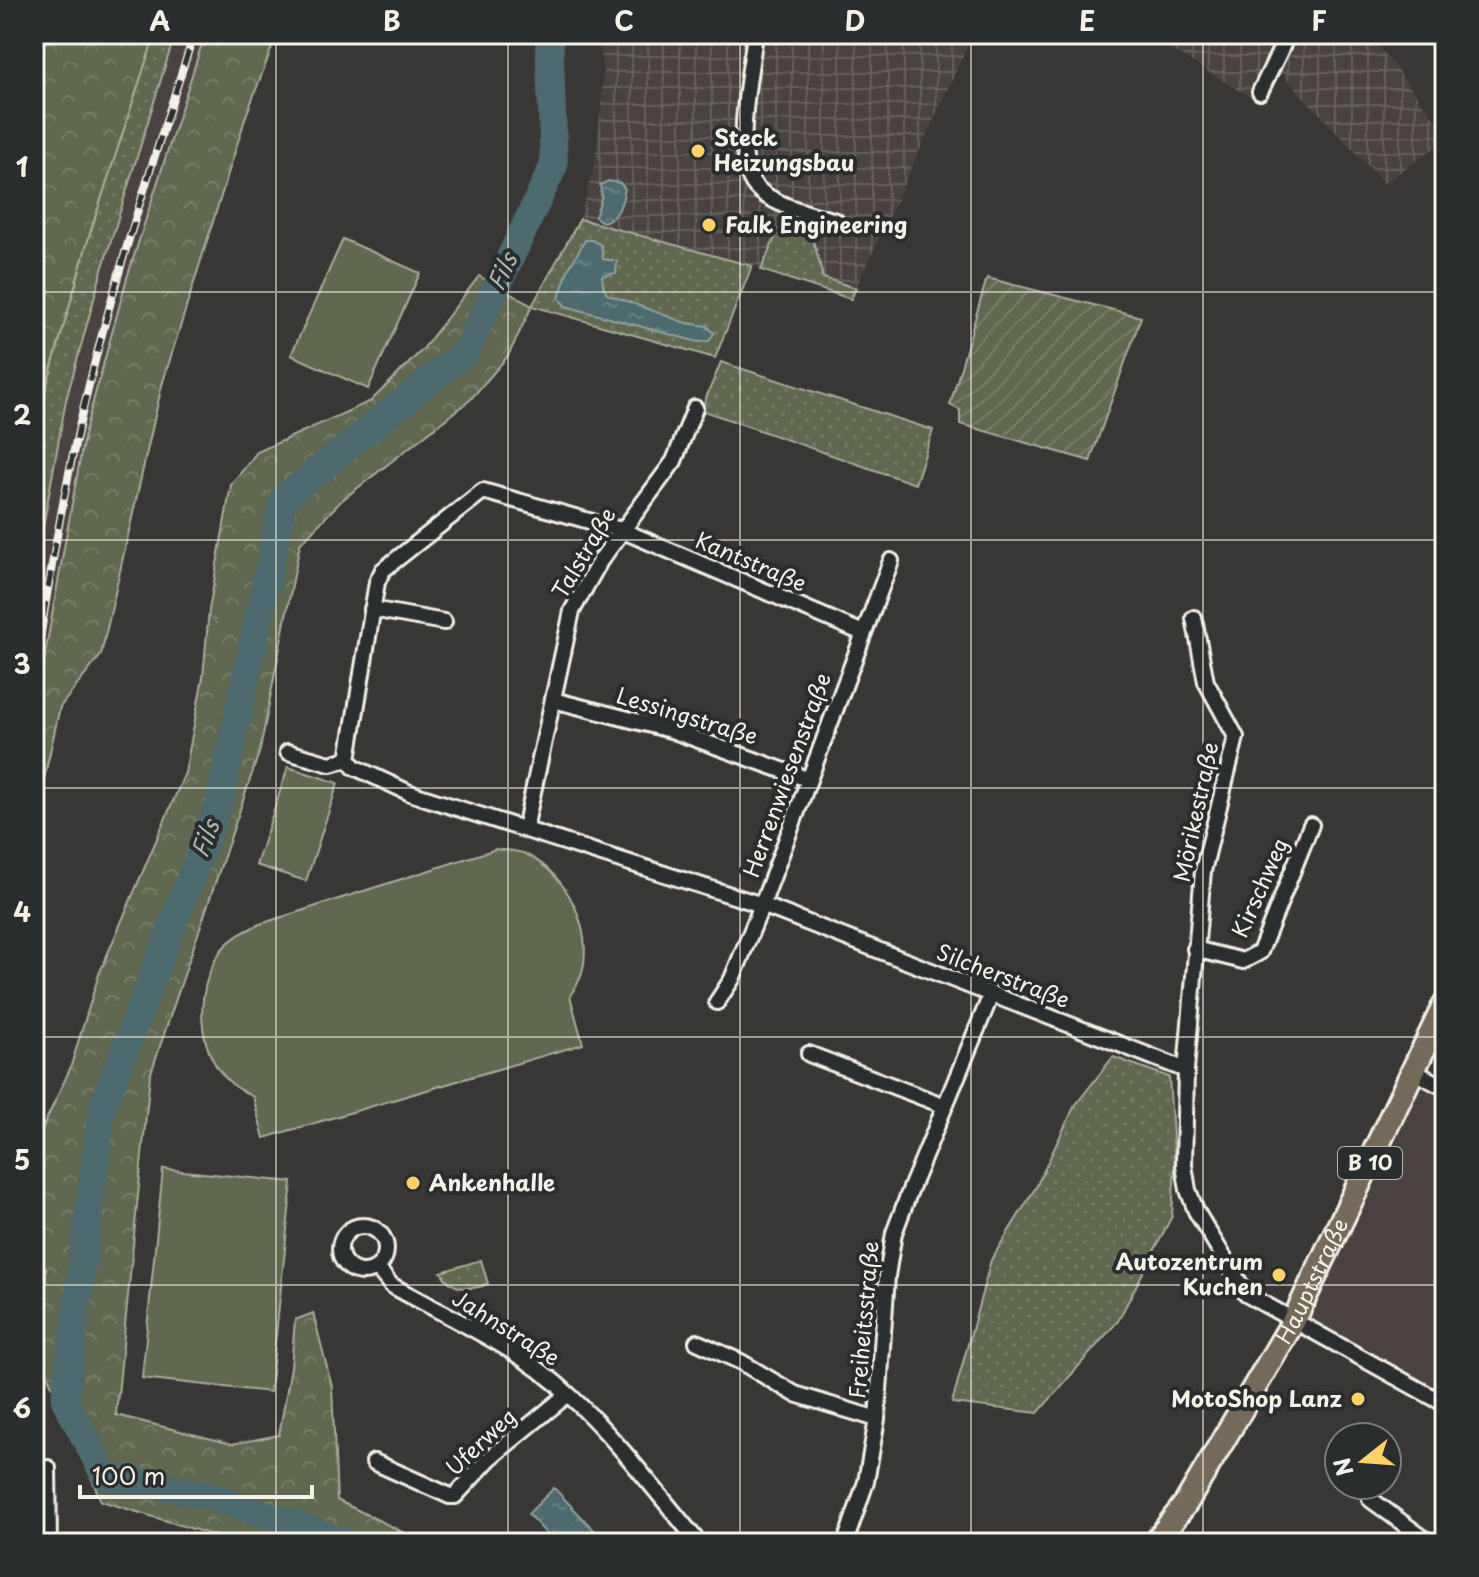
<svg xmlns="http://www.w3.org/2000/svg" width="1479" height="1577" font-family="'Playpen Sans',sans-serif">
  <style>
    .built { fill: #494340 }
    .industrial { fill: url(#industrial-grid) }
    .grass { fill: url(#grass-dots); stroke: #aaac9c; stroke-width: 2 }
    .forest { fill: url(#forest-crowns); stroke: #aaac9c; stroke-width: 2 }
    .garden { fill: url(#garden-furrows); stroke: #aaac9c; stroke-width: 2 }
    .pitch { fill: #60684f; stroke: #aaac9c; stroke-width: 2 }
    .water { fill: url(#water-ripples); stroke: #90a19f; stroke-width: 2 }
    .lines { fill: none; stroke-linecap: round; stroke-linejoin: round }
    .river { stroke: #4d6b6f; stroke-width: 28 }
    .minor-casing { stroke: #f4f1e8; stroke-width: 20 }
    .primary-casing { stroke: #f4f1e8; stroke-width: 28 }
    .minor { stroke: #2a2d2e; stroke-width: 14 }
    .primary { stroke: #746a5a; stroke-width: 22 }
    .rail-casing { stroke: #f4f1e8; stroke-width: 8 }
    .rail { stroke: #2a2d2e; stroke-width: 5; stroke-dasharray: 15; stroke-linecap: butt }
    .grid { fill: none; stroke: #f4f1e8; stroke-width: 2; stroke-opacity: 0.55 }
    .poi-dot { fill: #ffd166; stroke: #2a2d2e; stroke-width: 3 }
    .labels { text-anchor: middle; stroke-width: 8; stroke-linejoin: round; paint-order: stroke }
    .shield { fill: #2a2d2e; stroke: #b7b6b0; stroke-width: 2 }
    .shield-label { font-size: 20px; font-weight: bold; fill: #f4f1e8 }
    .poi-label { font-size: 22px; font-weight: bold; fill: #f4f1e8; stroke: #2a2d2e; text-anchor: start }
    .street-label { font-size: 22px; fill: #f4f1e8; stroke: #2a2d2e }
    .water-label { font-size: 24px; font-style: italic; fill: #a9b5b2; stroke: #2a2d2e }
    .neatline { fill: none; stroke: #f4f1e8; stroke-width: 3 }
    .grid-label { font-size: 26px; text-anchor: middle; font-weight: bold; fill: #f4f1e8 }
  </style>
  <defs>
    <pattern id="industrial-grid" width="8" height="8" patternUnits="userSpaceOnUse" patternTransform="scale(2)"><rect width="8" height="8" fill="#494340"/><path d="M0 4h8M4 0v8" fill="none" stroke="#645f5c"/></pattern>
    <pattern id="grass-dots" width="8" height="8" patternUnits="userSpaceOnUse" patternTransform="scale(2)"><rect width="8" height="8" fill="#60684f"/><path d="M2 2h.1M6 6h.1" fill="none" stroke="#777e68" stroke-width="1.8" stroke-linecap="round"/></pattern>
    <pattern id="forest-crowns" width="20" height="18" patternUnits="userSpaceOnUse" patternTransform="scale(2)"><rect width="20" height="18" fill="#60684f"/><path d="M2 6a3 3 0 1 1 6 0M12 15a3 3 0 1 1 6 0" fill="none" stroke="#777e68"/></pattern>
    <pattern id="garden-furrows" width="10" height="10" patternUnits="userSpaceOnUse" patternTransform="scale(2)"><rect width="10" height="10" fill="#60684f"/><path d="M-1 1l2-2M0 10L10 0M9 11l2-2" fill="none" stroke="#777e68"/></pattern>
    <pattern id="water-ripples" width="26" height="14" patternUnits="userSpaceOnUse" patternTransform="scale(2)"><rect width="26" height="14" fill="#4d6b6f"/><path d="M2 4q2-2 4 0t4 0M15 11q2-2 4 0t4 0" fill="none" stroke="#678184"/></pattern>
  </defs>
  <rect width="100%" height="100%" fill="#383736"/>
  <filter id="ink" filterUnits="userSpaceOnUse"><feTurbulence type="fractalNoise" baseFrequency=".0125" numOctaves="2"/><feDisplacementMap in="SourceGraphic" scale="16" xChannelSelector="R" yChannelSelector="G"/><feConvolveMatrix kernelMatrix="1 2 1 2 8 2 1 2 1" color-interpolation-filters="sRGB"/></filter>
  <g filter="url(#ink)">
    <!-- built -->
    <path class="built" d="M 175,34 L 205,34 L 127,278 L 85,431 L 34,716 L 34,577 L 66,400 L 102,270 Z
      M 1421,1088 L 1445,1100 L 1445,1391 L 1368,1354 L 1310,1318 Z"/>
    <!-- industrial -->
    <path class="industrial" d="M 599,34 L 973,34 L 851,299 L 734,259 L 580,219 L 595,161 L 601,110 L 603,70 Z
      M 1160,34 L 1369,34 L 1445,132 L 1445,141 L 1384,183 L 1283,75 L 1250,97 L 1157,41 Z"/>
    <!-- grass -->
    <path class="grass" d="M 155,34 L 175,34 L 102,270 L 66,400 L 34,577 L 34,430 L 90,233 Z
      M 790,218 C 815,227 817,255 823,278 L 856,288 L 851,299 L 761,270 L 778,230 Z
      M 580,219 L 752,266 L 715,358 L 532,306 Z
      M 721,362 L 933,430 L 915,484 L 701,410 Z
      M 1113,1057 L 1169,1077 L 1175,1166 L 1172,1216 L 1118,1321 L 1038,1413 L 952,1403 L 991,1260 L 1036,1187 L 1074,1107 Z
      M 481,1260 L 488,1284 C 469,1291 452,1291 441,1272 Z"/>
    <!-- forest -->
    <path class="forest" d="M 43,34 L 155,34 L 90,233 L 34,430 L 34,60 Z
      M 205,34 L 277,34 L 246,116 L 162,385 L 101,655 L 60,707 L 34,825 L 34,716 L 85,431 L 127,278 Z
      M 479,276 L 532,306 L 508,356 L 470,400 L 341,501 L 300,544 L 260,750 L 150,1076 L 116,1415 L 232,1444 L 279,1435 L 291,1367 L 295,1320 L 313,1313 L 332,1387 L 337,1500 L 425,1543 L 239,1543 L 101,1501 L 45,1369 L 46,1268 L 34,1264 L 34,1146 L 70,1069 L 99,974 L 185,773 L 203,677 L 209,610 L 231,485 L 257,452 L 371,401 L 423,349 Z"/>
    <!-- garden -->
    <path class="garden" d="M 987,278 L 1141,317 L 1090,461 L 960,424 L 960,410 L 950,405 Z"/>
    <!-- pitch -->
    <path class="pitch" d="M 343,239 L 420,273 L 368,389 L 291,355 Z
      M 288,767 L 338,783 L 306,881 L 256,865 Z
      M 496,849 C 505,851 519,850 527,855 C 567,874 594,930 582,973 C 580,981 574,989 570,996 L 583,1044 L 264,1138 L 253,1097 C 246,1093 239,1089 232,1084 C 195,1052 194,991 220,952 C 230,938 245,931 260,924 Z
      M 163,1169 L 292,1182 L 270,1392 L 142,1378 Z"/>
    <!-- water -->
    <path class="water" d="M 608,181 L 620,183 L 625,189 C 621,204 620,217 603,222 L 595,217 L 602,196 L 600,185 Z
      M 585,240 L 592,240 L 601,245 L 603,259 L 617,261 L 616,273 L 602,276 L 603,286 L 607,294 L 686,323 L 707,326 L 714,333 L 709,341 L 698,342 L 565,306 L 559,298 L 568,270 Z
      M 554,1488 L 596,1532 L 584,1543 L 555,1543 L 528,1514 Z"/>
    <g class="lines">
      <!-- river -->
      <path class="river" d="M 348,1543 L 207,1495 L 105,1476 L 65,1400 L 102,1109 L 219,804 L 284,498 L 466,351 L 554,165 L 549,34"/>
      <defs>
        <path id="minor" d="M 755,34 C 751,70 731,159 756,187 C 773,206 812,214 836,221
          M 1260,92 L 1288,34
          M 372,609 L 444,622
          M 863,633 L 621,530 L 483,491 L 383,570 L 377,582 L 348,759 L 354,767 L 410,793 L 762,905 L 1186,1070 L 1184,1165 L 1188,1190 L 1196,1211 L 1246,1294 L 1445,1404
          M 553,700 L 671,730 L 807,779
          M 288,752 L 330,764 L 348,759
          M 525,829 L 572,611 L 600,561 L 674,461 L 695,408
          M 1195,949 L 1243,961 L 1260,952 L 1311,825
          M 717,1002 L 732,979 L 762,905 L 891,561
          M 809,1054 L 945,1106
          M 1186,1070 L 1203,871 L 1236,737 L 1206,682 L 1194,618
          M 1413,1071 L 1445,1088
          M340 1249a23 23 0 1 1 46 0a23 23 0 1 1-46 0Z
          M 377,1268 L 391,1285 C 451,1319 519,1347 569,1395 C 617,1439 657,1493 699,1543
          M 697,1342 L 741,1362 L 795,1394 L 877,1419
          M 374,1462 L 450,1496 L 455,1496 L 490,1458 L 568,1394
          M 48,1468 L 49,1543
          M 1370,1499 L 1430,1543
          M 845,1543 L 866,1482 L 877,1419 L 887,1276 L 894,1233 L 911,1188 L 991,995"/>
        <g id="primary">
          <path id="s1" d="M 1155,1543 L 1186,1503 L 1293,1322 L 1445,1004"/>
        </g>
      </defs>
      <!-- minor casing -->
      <use href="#minor" class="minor-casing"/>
      <!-- primary casing -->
      <use href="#primary" class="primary-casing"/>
      <!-- minor -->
      <use href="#minor" class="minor"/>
      <!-- primary -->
      <use href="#primary" class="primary"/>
      <defs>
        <path id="rail" d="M 34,676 C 47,596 59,515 77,436 C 107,300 151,167 194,34"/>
      </defs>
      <!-- rail casing -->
      <use href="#rail" class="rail-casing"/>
      <!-- rail -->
      <use href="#rail" class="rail"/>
    </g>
  </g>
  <!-- grid -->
  <path class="grid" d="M 276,34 L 276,1543M 508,34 L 508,1543M 740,34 L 740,1543M 971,34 L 971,1543M 1203,34 L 1203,1543M 34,292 L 1445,292M 34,540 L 1445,540M 34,788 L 1445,788M 34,1037 L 1445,1037M 34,1285 L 1445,1285"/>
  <!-- markers -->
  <g class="poi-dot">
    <circle cx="698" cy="151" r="8"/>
    <circle cx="709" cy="225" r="8"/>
    <circle cx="413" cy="1183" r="8"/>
    <circle cx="1279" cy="1275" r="8"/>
    <circle cx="1358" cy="1399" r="8"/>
  </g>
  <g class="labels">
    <!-- shield labels -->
    <rect class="shield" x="1338" y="1147" width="64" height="32" rx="6"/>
    <g class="shield-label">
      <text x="1370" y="1170">B 10</text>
    </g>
    <!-- poi labels -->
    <g class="poi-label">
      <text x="714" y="146">Steck<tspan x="714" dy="25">Heizungsbau</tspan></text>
      <text x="725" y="233">Falk Engineering</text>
      <text x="429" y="1191">Ankenhalle</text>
      <text x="1263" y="1270" text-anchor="end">Autozentrum<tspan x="1263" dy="25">Kuchen</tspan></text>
      <text x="1342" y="1407" text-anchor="end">MotoShop Lanz</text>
    </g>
    <!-- street labels -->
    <g class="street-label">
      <text transform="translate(584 553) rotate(-59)" y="8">Talstraße</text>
      <text transform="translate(751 562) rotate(23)" y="8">Kantstraße</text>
      <text transform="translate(687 716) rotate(17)" y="8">Lessingstraße</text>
      <text transform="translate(787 775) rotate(-70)" y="8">Herrenwiesenstraße</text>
      <text transform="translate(1196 812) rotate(-78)" y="8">Mörikestraße</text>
      <text transform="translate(1260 888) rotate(-66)" y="8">Kirschweg</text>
      <text transform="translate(1003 976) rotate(21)" y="8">Silcherstraße</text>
      <text dy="8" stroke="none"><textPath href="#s1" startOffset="306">Hauptstraße</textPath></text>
      <text transform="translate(864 1320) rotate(-85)" y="8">Freiheitsstraße</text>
      <text transform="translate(506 1328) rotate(32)" y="8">Jahnstraße</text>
      <text transform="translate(481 1442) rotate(-43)" y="8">Uferweg</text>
    </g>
    <!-- water labels -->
    <g class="water-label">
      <text transform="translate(503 272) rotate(-65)" y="8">Fils</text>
      <text transform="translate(206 839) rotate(-69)" y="8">Fils</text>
    </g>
  </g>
  <!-- margin -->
  <rect width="1479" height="1577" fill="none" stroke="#2a2d2e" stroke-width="88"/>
  <!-- north arrow -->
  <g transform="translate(1363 1461) rotate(253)"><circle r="38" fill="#2a2d2e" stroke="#7b7b78" stroke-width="2"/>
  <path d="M0-6L14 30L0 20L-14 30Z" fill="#ffd166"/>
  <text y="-12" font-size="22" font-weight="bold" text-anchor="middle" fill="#f4f1e8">N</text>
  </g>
  <!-- scale -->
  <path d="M80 1485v12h232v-12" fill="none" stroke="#f4f1e8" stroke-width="4"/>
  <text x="92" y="1485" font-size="24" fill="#f4f1e8" stroke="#2a2d2e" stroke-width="6" paint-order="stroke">100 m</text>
  <rect x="44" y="44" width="1391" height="1489" class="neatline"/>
  <g class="grid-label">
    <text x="160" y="31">A</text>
    <text x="392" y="31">B</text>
    <text x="624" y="31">C</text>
    <text x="855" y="31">D</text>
    <text x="1087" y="31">E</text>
    <text x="1319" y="31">F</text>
    <text x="22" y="177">1</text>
    <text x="22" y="425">2</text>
    <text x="22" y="674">3</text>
    <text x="22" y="922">4</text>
    <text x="22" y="1170">5</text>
    <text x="22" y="1418">6</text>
  </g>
</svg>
